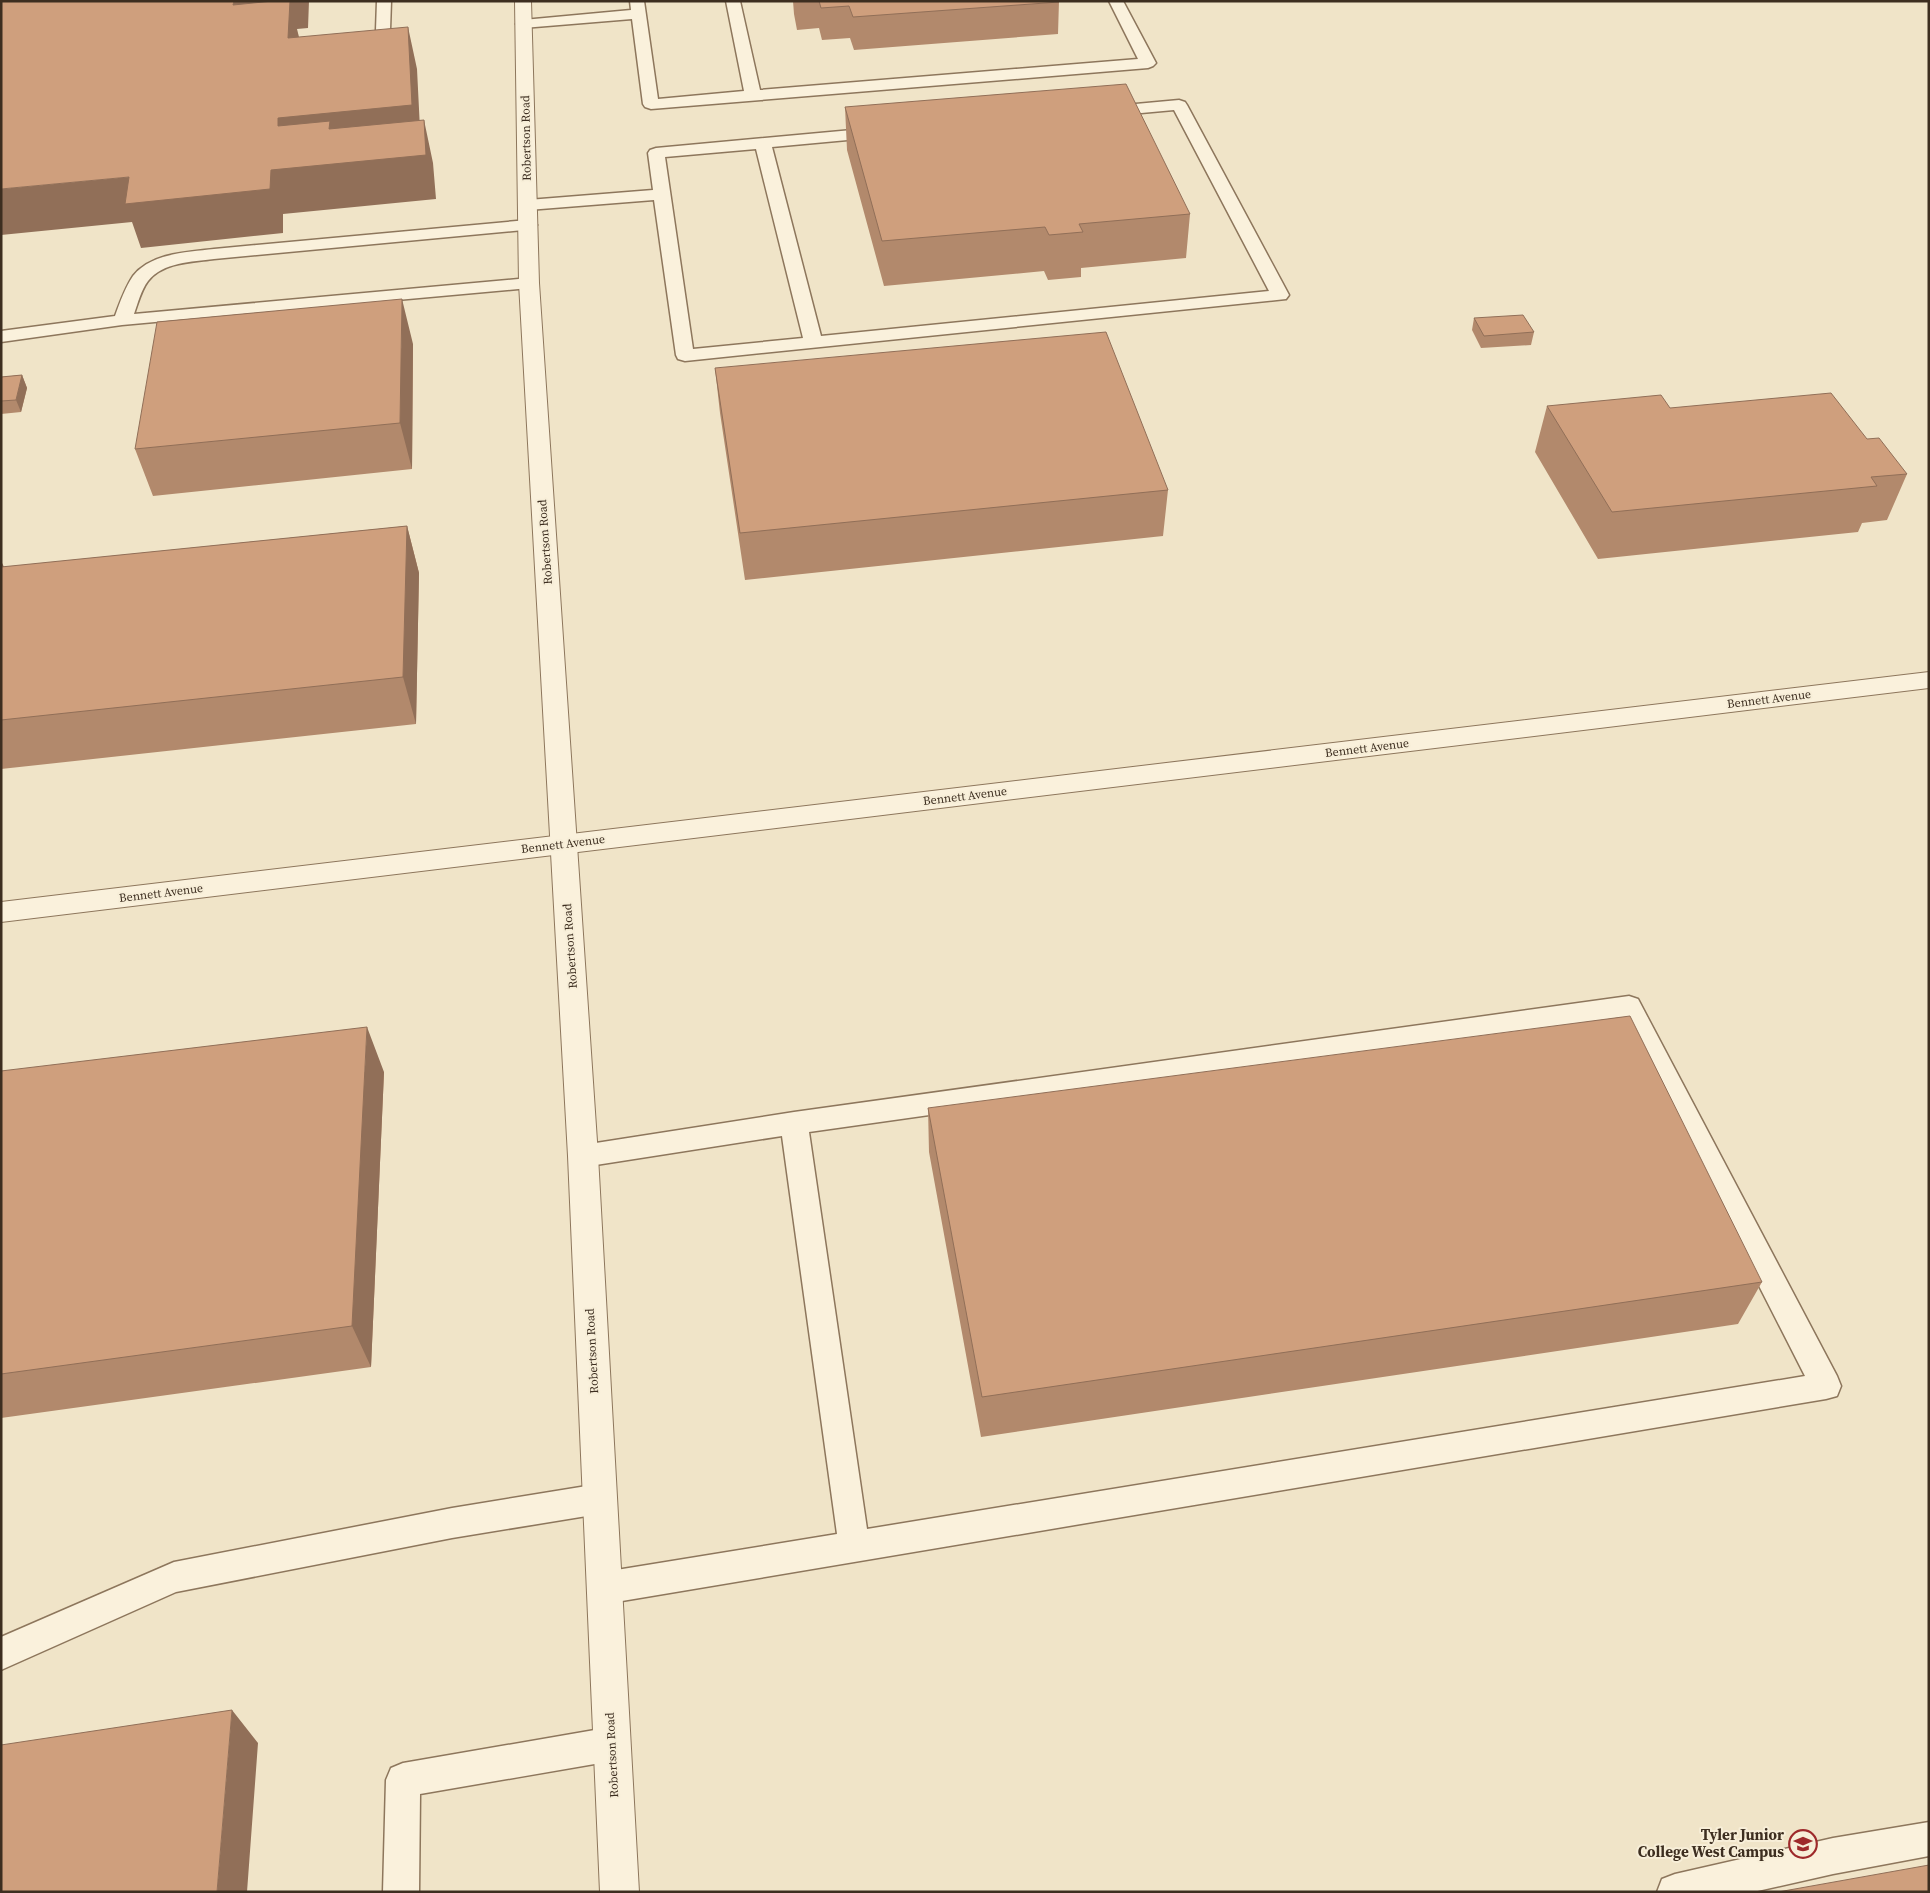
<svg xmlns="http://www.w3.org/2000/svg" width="1930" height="1893" font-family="'Source Serif 4',serif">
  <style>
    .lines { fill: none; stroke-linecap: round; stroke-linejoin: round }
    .service-casing { stroke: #8d765c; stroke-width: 3 }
    .minor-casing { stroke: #8d765c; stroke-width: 2 }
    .tertiary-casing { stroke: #8d765c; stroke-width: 2 }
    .service { fill: #faf1dc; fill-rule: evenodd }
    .minor { fill: #faf1dc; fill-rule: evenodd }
    .tertiary { fill: #faf1dc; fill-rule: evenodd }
    .wall { fill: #b2896c }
    .shaded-wall { fill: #916f58 }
    .building { fill: #cf9f7d; stroke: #916f58 }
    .labels { text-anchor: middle; stroke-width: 4; stroke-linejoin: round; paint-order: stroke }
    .street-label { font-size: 12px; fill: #3d2e20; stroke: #f7eed8 }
    .near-poi-label { font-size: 15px; font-weight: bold; fill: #3d2e20; stroke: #f7eed8; text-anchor: end }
  </style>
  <rect width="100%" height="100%" fill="#f0e4c8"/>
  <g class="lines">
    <defs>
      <path id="service" d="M 377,1 L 391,1 L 390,30 L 388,33 L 378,33 L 376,30 Z
        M 630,1 L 644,1 L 658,99 L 744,91 L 726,1 L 740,1 L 760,90 L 1138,59 L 1109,1 L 1123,1 L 1156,63 L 1153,66 L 1148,68 L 651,109 L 645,107 L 643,104 L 632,19 L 523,28 L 518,27 L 516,24 L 518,21 L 523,20 L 631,10 Z
        M 1179,100 L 1185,102 L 1187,105 L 1289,295 L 1286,299 L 685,361 L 678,359 L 676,355 L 654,200 L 528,210 L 522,209 L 520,205 L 522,201 L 528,200 L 653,190 L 648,153 L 650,150 L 656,148 ZM 1174,110 L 1269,291 L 821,336 L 772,147 ZM 756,149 L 803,338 L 693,349 L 665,157 Z
        M 528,220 L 534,221 L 537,225 L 534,229 L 214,259 C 192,262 163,262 148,281 C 141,290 138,303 134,314 L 529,278 L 535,279 L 538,283 L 535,287 L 529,288 L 122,325 L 1,342 L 1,331 L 115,316 C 120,302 125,288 133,276 C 151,253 188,252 214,249 Z
        M 1629,996 L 1638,999 L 1837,1376 L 1841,1386 L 1837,1396 L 1826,1399 L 604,1604 L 593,1599 L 588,1588 L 593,1577 L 604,1572 L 837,1534 L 782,1136 L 583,1167 L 573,1164 L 569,1156 L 573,1148 L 583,1145 L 794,1112 ZM 1622,1017 L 1805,1376 L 867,1529 L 809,1132 Z
        M 599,1484 L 610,1489 L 615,1499 L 610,1509 L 599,1514 L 452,1538 L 176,1592 L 1,1670 L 1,1637 L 174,1562 L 452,1508 Z
        M 612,1727 L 624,1732 L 629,1744 L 624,1756 L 612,1761 L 420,1794 L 419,1892 L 383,1892 L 386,1780 L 391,1768 L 403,1763 Z
        M 1929,1822 L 1929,1856 L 1833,1874 L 1753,1892 L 1657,1892 L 1662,1879 L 1675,1874 L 1833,1838 Z"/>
      <path id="minor" d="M 1929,672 L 1929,688 L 1,922 L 1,902 Z"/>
      <path id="tertiary" d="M 515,1 L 531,1 L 539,283 L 598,1156 L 639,1892 L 600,1892 L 568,1156 L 519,283 Z"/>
    </defs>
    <!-- service casing -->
    <use href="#service" class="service-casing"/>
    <!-- minor casing -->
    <use href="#minor" class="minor-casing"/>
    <!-- tertiary casing -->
    <use href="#tertiary" class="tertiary-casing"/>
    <!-- service -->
    <use href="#service" class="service"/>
    <!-- minor -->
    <use href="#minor" class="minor"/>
    <!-- tertiary -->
    <use href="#tertiary" class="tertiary"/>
  </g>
  <!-- wall -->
  <path class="wall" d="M 793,1 L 1059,1 L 1058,34 L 854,50 L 850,38 L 822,40 L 819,28 L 797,30 L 794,14 Z
    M 845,107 L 1190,214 L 1186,258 L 1081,268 L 1081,277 L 1048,280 L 1044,271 L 884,286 L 847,150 Z
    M 1474,318 L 1534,332 L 1531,345 L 1481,348 L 1472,330 Z
    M 413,344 L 412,469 L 153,496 L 135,449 Z
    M 715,368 L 1168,490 L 1163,536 L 745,580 L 720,413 Z
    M 22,375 L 27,388 L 21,412 L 1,414 L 1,377 Z
    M 1547,406 L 1670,408 L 1867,439 L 1907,474 L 1887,520 L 1862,523 L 1858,532 L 1598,559 L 1535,452 Z
    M 407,526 L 419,573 L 416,724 L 1,769 L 1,561 L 4,567 Z
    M 1,1071 L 384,1072 L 371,1367 L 1,1418 Z
    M 928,1108 L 1762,1282 L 1738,1324 L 981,1437 L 929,1152 Z"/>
  <!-- shaded-wall -->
  <path class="shaded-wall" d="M 234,1 L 309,1 L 308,28 L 297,29 L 300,41 L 246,34 L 233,5 Z
    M 408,27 L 417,69 L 421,149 L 424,120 L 433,163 L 436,199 L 283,214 L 283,233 L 141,248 L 132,222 L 1,235 L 1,189 L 129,177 L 271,170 L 278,118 Z
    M 402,299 L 413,344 L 412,469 L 400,423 Z
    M 22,375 L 27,388 L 21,412 L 16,400 Z
    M 407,526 L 419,573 L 416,724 L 403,677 Z
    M 1,561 L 20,602 L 1,582 Z
    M 367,1027 L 384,1072 L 371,1367 L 352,1326 Z
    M 232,1710 L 258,1743 L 247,1892 L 217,1892 Z"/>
  <!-- building -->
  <path class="building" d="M 1,1 L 234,1 L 233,5 L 273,1 L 290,1 L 288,38 L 408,27 L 412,105 L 278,118 L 278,126 L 330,121 L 329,129 L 424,120 L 426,155 L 271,170 L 270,189 L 125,204 L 129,177 L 1,189 Z
    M 819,1 L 1059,1 L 1059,2 L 853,17 L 849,6 L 821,8 Z
    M 1126,84 L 1190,214 L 1079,224 L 1083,232 L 1049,235 L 1045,227 L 882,241 L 845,107 Z
    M 402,299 L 400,423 L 135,449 L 157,322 Z
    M 1523,315 L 1534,332 L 1484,336 L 1474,318 Z
    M 1106,332 L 1168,490 L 740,533 L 715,368 Z
    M 22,375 L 16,400 L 1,401 L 1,377 Z
    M 1831,393 L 1867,439 L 1879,438 L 1907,474 L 1871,477 L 1877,486 L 1612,512 L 1547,406 L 1661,395 L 1670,408 Z
    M 407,526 L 403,677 L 1,720 L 1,567 Z
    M 1630,1016 L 1762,1282 L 982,1397 L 928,1108 Z
    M 367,1027 L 352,1326 L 1,1374 L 1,1071 Z
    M 232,1710 L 217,1892 L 1,1892 L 1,1745 Z
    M 1929,1865 L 1929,1892 L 1778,1892 Z"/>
  <!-- icons -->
  <defs>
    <symbol id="university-ring" viewBox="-11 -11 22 22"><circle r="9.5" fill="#f7eed8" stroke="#9e2a2b" stroke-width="1.5"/><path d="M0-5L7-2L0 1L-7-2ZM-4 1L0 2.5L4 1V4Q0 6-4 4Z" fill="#9e2a2b"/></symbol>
  </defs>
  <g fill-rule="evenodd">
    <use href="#university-ring" x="1787" y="1828" width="32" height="32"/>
  </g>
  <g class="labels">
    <!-- street labels -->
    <g class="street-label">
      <text transform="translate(526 138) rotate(-91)" y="4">Robertson Road</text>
      <text transform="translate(545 542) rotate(-94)" y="4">Robertson Road</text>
      <text transform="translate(1769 699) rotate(-7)" y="4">Bennett Avenue</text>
      <text transform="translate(1367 748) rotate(-7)" y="4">Bennett Avenue</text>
      <text transform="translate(965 796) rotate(-7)" y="4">Bennett Avenue</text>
      <text transform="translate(563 844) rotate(-7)" y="4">Bennett Avenue</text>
      <text transform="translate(161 893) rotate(-7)" y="4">Bennett Avenue</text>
      <text transform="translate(570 946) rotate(-94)" y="4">Robertson Road</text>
      <text transform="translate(592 1351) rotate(-93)" y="4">Robertson Road</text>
      <text transform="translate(612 1755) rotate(-93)" y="4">Robertson Road</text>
    </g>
    <!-- near-poi labels -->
    <g class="near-poi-label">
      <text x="1784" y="1840">Tyler Junior<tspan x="1784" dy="17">College West Campus</tspan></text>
    </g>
  </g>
  <!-- border -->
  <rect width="1930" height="1893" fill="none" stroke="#3d2e20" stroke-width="5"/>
</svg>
